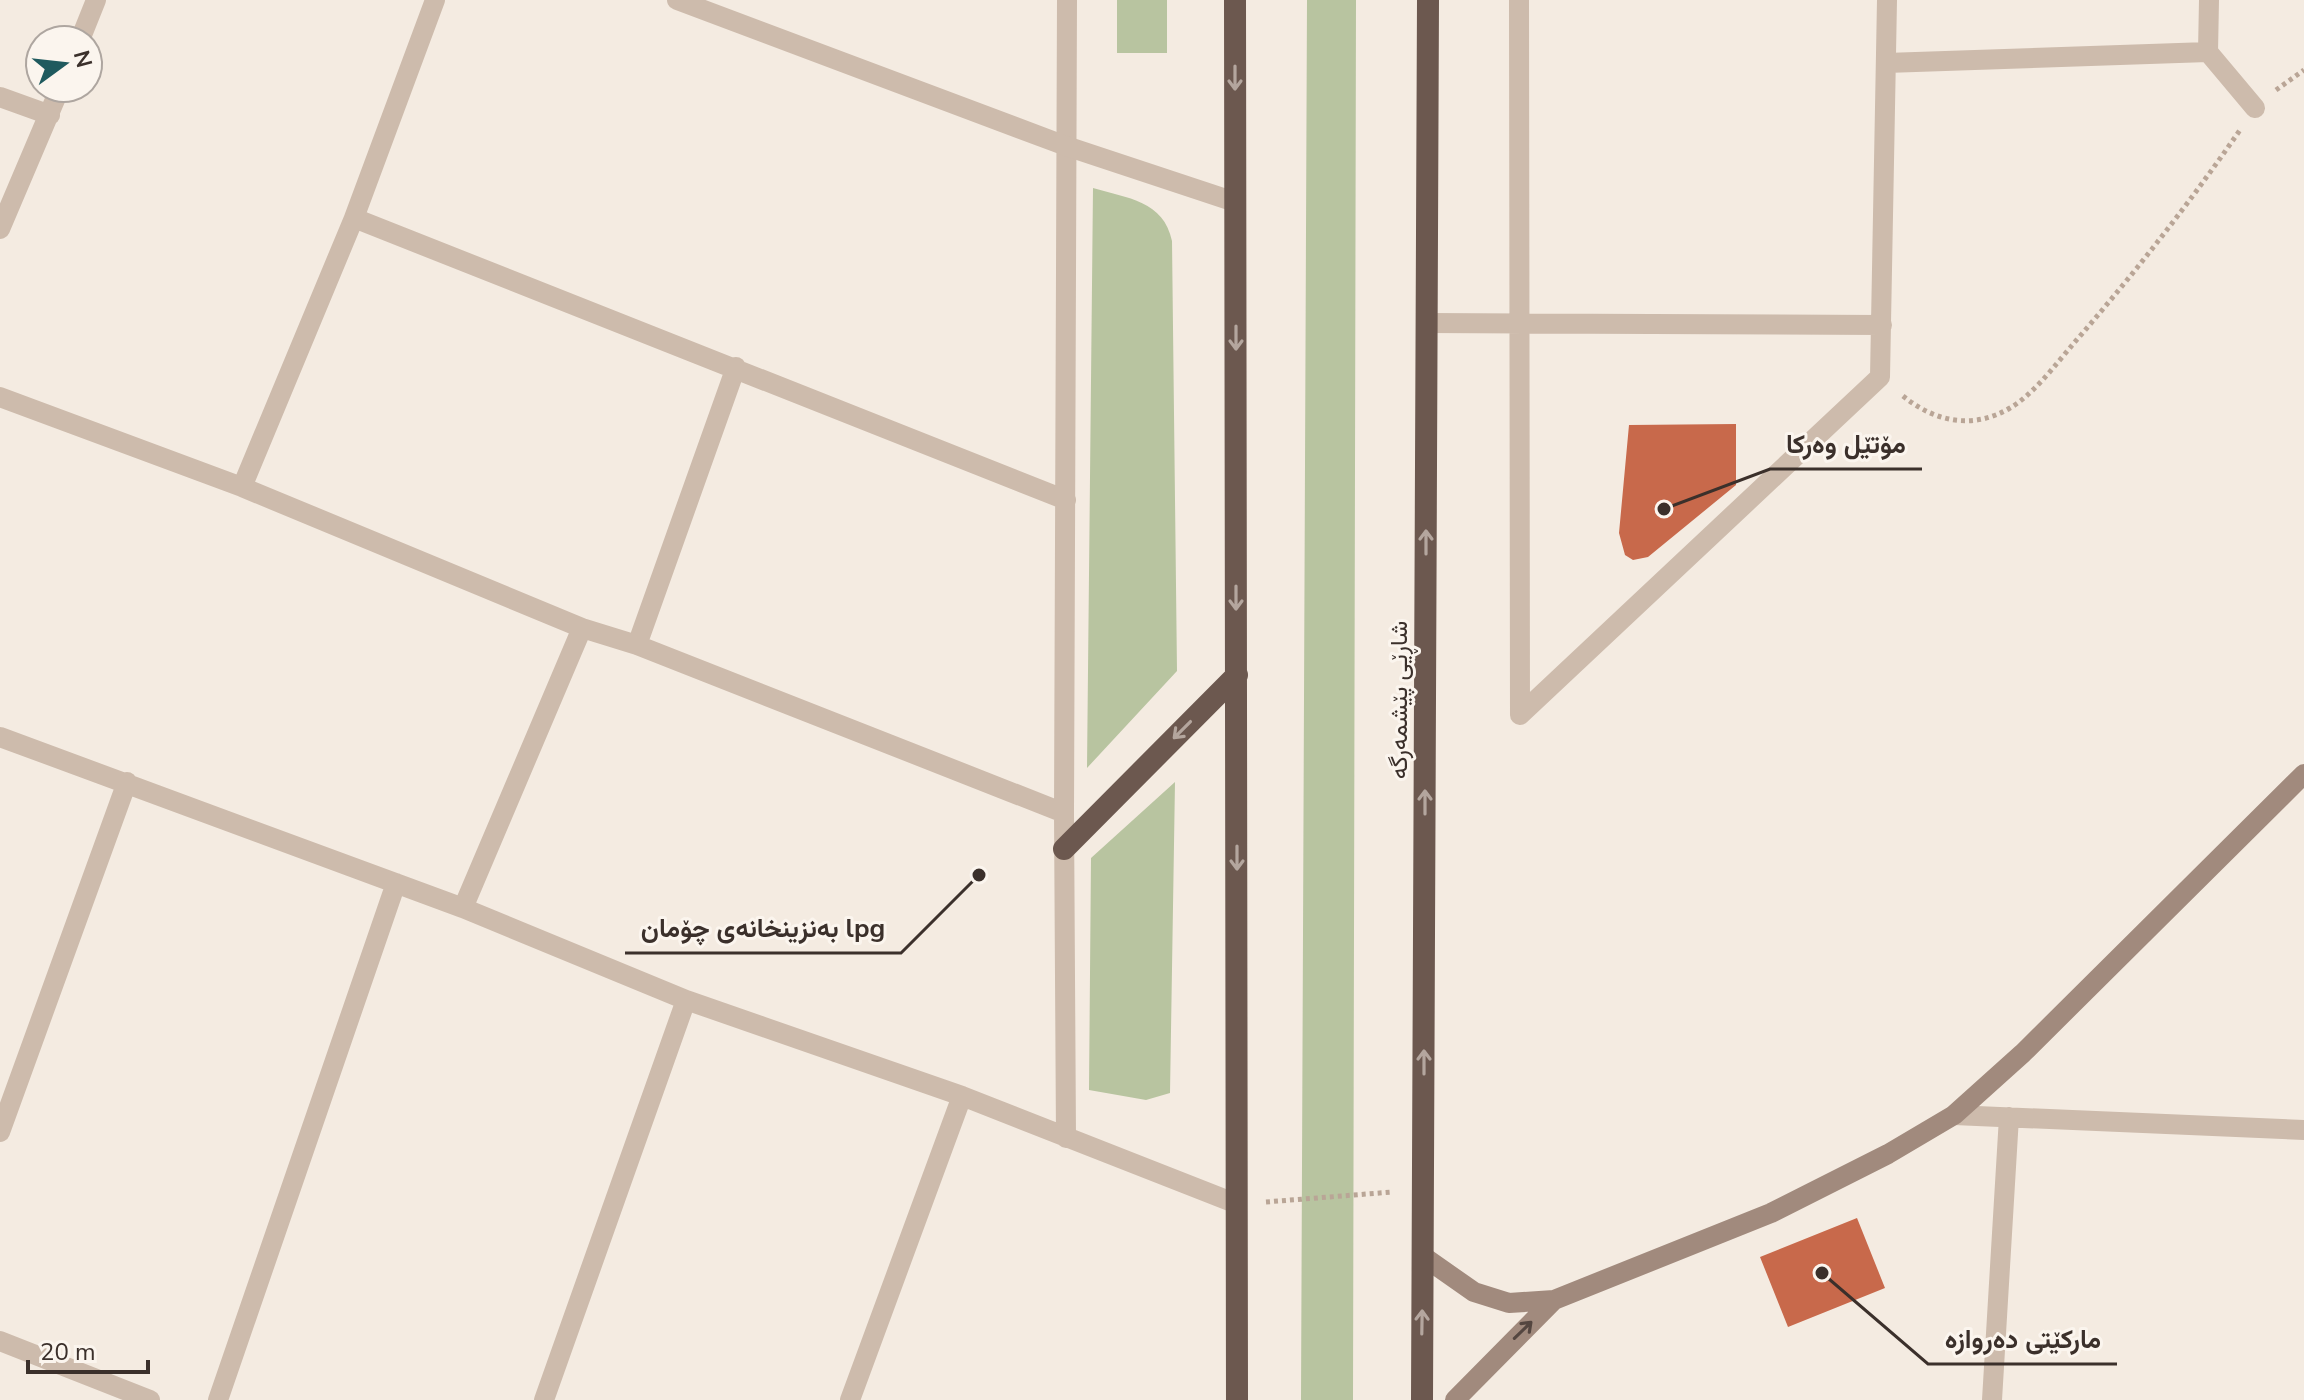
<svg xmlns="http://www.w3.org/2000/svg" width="2304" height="1400" font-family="'Nunito Sans',Vazirmatn,sans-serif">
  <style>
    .green { fill: #b8c4a0 }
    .building { fill: #c8694b }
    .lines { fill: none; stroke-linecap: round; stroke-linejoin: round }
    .path { stroke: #b9a596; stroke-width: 5; stroke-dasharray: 4 4; stroke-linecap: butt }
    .minor { stroke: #cdbbac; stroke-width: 20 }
    .tertiary { stroke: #cdbbac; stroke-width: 20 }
    .secondary { stroke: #a18a7d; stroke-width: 20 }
    .trunk { stroke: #6c584f; stroke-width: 22 }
    .oneway { stroke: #b4a69e }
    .oneway2 { stroke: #544640 }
    .labels { text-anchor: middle; stroke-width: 6; stroke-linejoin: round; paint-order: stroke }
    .street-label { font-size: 24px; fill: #3b302b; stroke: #fbf5ee }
    .leader { fill: none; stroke: #3b302b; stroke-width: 3 }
    .callout-dot { fill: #3b302b; stroke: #fbf5ee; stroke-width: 3 }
    .callout-label { font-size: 26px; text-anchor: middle; font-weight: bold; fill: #3b302b; stroke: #fbf5ee; stroke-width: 6; stroke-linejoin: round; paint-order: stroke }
  </style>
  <rect width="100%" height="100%" fill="#f4ebe1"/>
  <!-- green -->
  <path class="green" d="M 1117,0 L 1167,0 L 1167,53 L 1117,53 Z
    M 1307,0 L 1356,0 L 1353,1400 L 1301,1400 Z
    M 1093,188 C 1127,198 1164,201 1172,241 L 1177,671 L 1087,768 Z
    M 1175,782 L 1170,1093 L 1146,1100 L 1089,1090 L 1091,858 Z"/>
  <!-- building -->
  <path class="building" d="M 1736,424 L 1736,485 L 1648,557 L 1633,560 L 1625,555 L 1619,533 L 1629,425 Z
    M 1857,1218 L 1885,1288 L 1788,1327 L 1760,1257 Z"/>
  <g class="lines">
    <!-- path -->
    <path class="path" d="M 2276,90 L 2304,70
      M 1903,396 C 1935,422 1973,430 2010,408 C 2034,394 2056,364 2074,343 C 2133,275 2189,204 2240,130
      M 1266,1202 L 1392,1192"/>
    <!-- minor -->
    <path class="minor" d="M 1519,0 L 1520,715
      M 2209,0 L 2208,52 L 2255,108
      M 80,40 L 96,0
      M 1886,63 L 2208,52
      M 0,97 L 50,115
      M 354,218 L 1066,500
      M 0,229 L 60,88
      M 1427,323 L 1882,325
      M 0,397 L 242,487 L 582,628 L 637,645 L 1064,813
      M 242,487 L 354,218 L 435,0
      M 637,645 L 736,367
      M 1520,715 L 1880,377 L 1887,0
      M 0,737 L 463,908 L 686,1000 L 962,1096 L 1237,1204
      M 463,908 L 582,628
      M 1954,1115 L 2304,1130
      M 0,1132 L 127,782
      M 1066,1138 L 1064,813 L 1067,0
      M 0,1341 L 150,1400
      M 218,1400 L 396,883
      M 544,1400 L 686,1000
      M 850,1400 L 962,1096
      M 1992,1400 L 2009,1117"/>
    <!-- tertiary -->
    <path class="tertiary" d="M 677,0 L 1066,146 L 1235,202"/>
    <!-- secondary -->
    <path class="secondary" d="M 1424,1257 L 1474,1292 L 1509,1303 L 1554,1300 L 1771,1213 L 1888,1154 L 1954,1115 L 2023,1053 L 2304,774
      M 1455,1400 L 1554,1300"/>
    <!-- trunk -->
    <path class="trunk" d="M 1235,0 L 1237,1400
      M 1064,849 L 1237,675
      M 1422,1400 L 1428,0"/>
  </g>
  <!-- one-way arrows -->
  <defs><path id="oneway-shaft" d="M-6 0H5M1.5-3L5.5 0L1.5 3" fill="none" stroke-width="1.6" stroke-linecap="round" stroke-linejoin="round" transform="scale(2)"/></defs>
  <g class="oneway">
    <use href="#oneway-shaft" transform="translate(1235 78) rotate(90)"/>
    <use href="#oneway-shaft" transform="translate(1236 338) rotate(90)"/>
    <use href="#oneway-shaft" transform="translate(1426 542) rotate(-90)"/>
    <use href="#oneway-shaft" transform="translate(1236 598) rotate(90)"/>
    <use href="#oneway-shaft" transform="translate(1182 730) rotate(135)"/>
    <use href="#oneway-shaft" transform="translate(1425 802) rotate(-90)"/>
    <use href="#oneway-shaft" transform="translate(1237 858) rotate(90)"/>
    <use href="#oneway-shaft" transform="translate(1424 1062) rotate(-90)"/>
    <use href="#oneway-shaft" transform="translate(1422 1322) rotate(-89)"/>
  </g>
  <use class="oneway2" href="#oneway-shaft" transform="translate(1523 1330) rotate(-44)"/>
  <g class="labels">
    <!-- street labels -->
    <g class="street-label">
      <text transform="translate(1399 700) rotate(-90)" y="8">شاڕێی پێشمەرگە</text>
    </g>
  </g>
  <!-- callouts -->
  <path class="leader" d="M1664 509L1770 469H1922M979 875L901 953H625M1822 1273L1928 1364H2117"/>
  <g class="callout-dot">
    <circle cx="1664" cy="509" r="8"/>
    <circle cx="979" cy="875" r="8"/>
    <circle cx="1822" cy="1273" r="8"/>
  </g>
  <g class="callout-label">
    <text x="1846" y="453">مۆتێل وەرکا</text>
    <text x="763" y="937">بەنزینخانەی چۆمان lpg</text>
    <text x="2023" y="1348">مارکێتی دەروازە</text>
  </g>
  <!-- north arrow -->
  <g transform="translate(64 64) rotate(75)"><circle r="38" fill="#fbf5ee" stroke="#aea6a0" stroke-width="2"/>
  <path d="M0-6L14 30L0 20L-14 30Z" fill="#1f5a5e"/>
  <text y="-12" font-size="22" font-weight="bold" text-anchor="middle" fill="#3b302b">N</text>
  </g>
  <!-- scale -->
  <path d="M28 1360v12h120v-12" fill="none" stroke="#3b302b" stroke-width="4"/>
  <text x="40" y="1360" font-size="24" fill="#3b302b" stroke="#fbf5ee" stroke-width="6" paint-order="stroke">20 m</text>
</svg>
